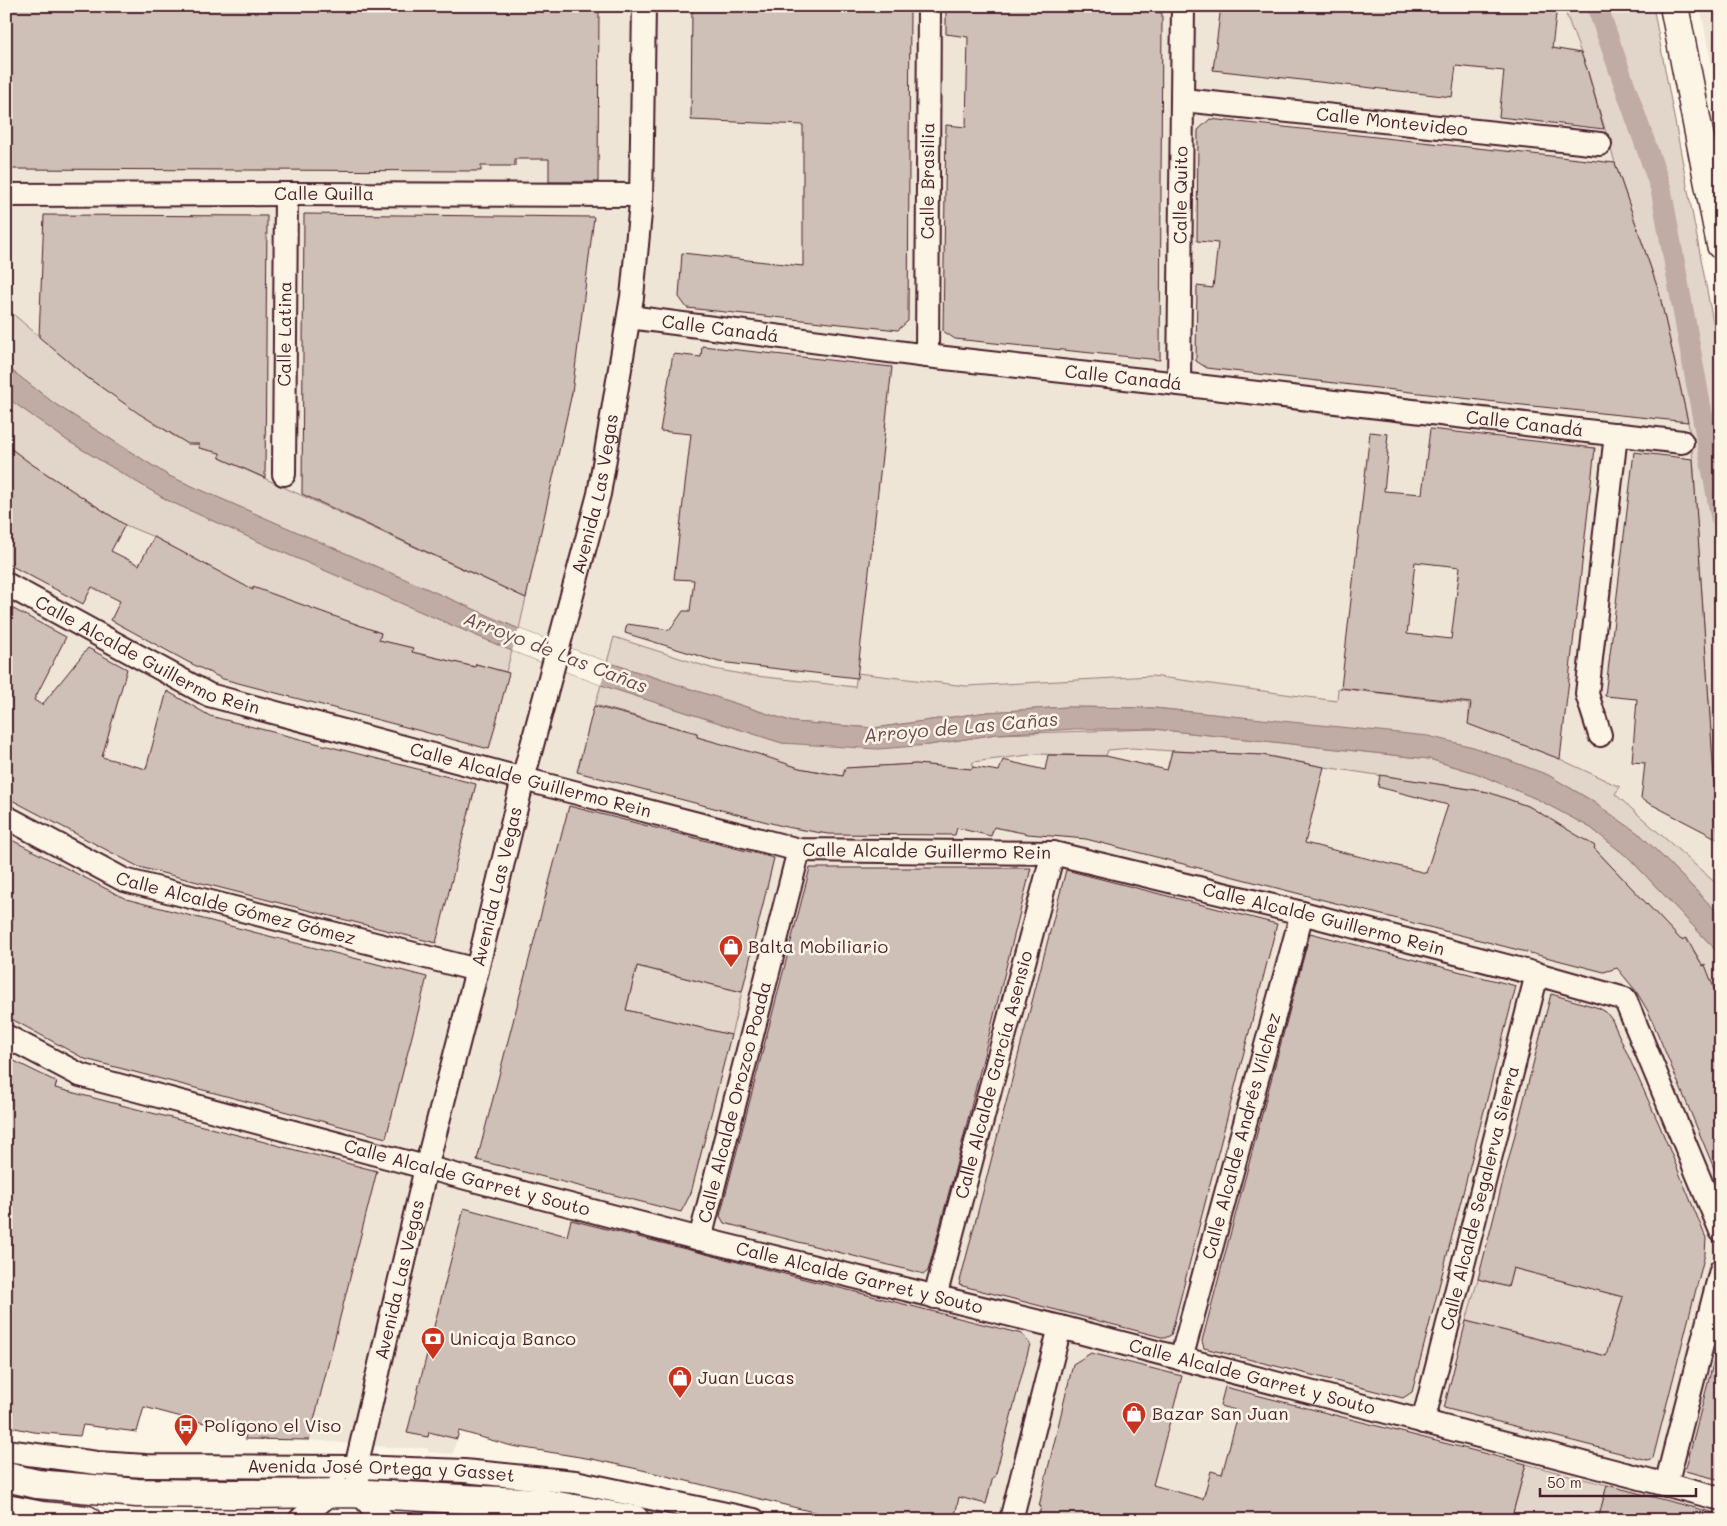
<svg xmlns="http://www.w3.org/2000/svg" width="1727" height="1526" font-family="Mali,sans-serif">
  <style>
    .built { fill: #eee5d7 }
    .green { fill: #e2d5ca; stroke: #967a7a }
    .water { fill: #c0aca5; stroke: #917474 }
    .pier { fill: #fcf5e5 }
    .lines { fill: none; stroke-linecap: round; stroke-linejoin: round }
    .canal { stroke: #c0aca5; stroke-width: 21 }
    .building { fill: #cfc0b7; stroke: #4a1f2b; fill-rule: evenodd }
    .street-casing { stroke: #4a1f2b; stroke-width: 26 }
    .secondary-casing { stroke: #4a1f2b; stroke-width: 31 }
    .primary-casing { stroke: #4a1f2b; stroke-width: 31 }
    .street { stroke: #fcf5e5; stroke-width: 22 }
    .secondary { stroke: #fcf5e5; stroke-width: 28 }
    .primary { stroke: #fcf5e5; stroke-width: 28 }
    .labels { text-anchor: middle; stroke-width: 5; stroke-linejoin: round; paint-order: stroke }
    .street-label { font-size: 18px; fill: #4a1f2b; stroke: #fcf5e5 }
    .poi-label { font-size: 18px; fill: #4a1f2b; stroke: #fcf5e5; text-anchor: start }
    .water-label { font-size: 19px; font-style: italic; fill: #6d4950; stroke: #fcf5e5 }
  </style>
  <rect width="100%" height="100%" fill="#fcf5e5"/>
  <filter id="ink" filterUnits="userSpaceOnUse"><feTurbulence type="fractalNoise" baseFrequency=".02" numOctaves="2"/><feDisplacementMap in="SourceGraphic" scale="10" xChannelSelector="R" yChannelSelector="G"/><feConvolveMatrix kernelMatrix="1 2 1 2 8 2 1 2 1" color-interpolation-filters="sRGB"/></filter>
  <g filter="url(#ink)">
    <!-- built -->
    <path class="built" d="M 6,6 L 1563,6 L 1587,69 L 1615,163 L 1659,292 L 1688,422 L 1693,459 L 1713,770 L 1718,839 L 1721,846 L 1721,886 L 1719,886 L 1702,966 L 1721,1017 L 1721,1520 L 846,1520 L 642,1470 L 592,1459 L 511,1446 L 459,1431 L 453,1454 L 428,1452 L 428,1448 L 398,1448 L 309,1440 L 245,1439 L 246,1434 L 144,1404 L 137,1432 L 83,1425 L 80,1436 L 34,1432 L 6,1426 Z
      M 1700,6 L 1721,6 L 1721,106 L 1708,48 Z"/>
    <!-- green -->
    <path class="green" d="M 1563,6 L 1653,6 L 1721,364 L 1721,846 L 1718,839 L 1693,459 L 1688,422 L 1659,292 L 1615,163 L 1587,69 Z
      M 6,308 L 88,378 L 174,436 L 188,443 L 192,443 L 193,444 L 199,444 L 220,451 L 220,458 L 526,598 L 519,629 L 169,476 L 55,404 L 6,366 Z
      M 6,397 L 68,441 L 167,500 L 266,545 L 512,651 L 506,672 L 476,664 L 475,667 L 412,652 L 413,648 L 379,640 L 381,633 L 253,588 L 252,590 L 154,537 L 125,525 L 30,463 L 6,445 Z
      M 614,637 L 714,669 L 747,675 L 855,687 L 857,673 L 966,686 L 1152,676 L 1337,701 L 1338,688 L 1469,704 L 1469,724 L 1560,759 L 1620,787 L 1615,794 L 1719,886 L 1721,886 L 1721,916 L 1642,836 L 1589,799 L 1548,775 L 1473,747 L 1428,737 L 1154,708 L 1067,707 L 988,712 L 874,728 L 793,722 L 607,662 Z
      M 601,685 L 782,743 L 929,745 L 996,734 L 1154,729 L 1429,759 L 1476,773 L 1539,800 L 1591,828 L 1630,859 L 1713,947 L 1721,962 L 1721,1006 L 1703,966 L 1687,938 L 1681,940 L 1594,848 L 1594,846 L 1530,807 L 1484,791 L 1324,767 L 1263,755 L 1172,751 L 1132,748 L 1108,750 L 1106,756 L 1037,754 L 973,762 L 972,769 L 916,764 L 846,768 L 843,776 L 799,768 L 697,737 L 697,733 L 595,705 Z
      M 637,966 L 742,992 L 731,1035 L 626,1010 Z
      M 1513,1268 L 1623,1297 L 1606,1356 L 1466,1321 L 1478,1279 L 1508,1287 Z
      M 6,1460 L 296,1475 L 296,1484 L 96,1481 L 6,1468 Z
      M 1526,1464 L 1607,1485 L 1598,1520 L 1511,1520 Z
      M 427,1478 L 552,1489 L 710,1520 L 675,1520 L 607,1505 L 427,1487 Z
      M 6,1491 L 45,1497 L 48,1501 L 6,1495 Z
      M 426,1509 L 556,1520 L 426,1520 Z"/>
    <!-- water -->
    <path class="water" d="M 6,366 L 55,404 L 169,476 L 519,629 L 607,662 L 793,722 L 874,728 L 988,712 L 1067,707 L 1154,708 L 1428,736 L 1473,747 L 1548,775 L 1589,799 L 1642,836 L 1721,916 L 1721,962 L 1713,947 L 1630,859 L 1591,828 L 1539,800 L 1476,773 L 1429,759 L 1154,729 L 1075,729 L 996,734 L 929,745 L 878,749 L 782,743 L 601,685 L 512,651 L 266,545 L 167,500 L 68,441 L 6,397 Z"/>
    <!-- pier -->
    <path class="pier" d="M 519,629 L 607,662 L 601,685 L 512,651 Z"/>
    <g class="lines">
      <!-- canal -->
      <path class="canal" d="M 1597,6 L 1661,189 L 1721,518"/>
    </g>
    <!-- building -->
    <path class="building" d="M 6,6 L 599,6 L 598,182 L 549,182 L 549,159 L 515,159 L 515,166 L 481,166 L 481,171 L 6,169 Z
      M 692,6 L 910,6 L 908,321 L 898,330 L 687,308 L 679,297 L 682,253 L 803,266 L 803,125 L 691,120 Z
      M 946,6 L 1128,6 L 1128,9 L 1162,13 L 1160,360 L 955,339 L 943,331 L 946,125 L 966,127 L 968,37 L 946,34 Z
      M 1221,6 L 1557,6 L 1552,48 L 1581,53 L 1587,69 L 1604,129 L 1499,117 L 1504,71 L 1456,66 L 1452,97 L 1213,70 Z
      M 1210,119 L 1615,163 L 1659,292 L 1688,422 L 1513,404 L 1207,368 L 1196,361 L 1197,286 L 1213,288 L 1218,243 L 1197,241 L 1198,130 Z
      M 304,214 L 594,217 L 572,393 L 526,598 L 302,494 Z
      M 44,215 L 267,216 L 265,478 L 220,458 L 220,453 L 199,448 L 199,444 L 188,444 L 138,413 L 88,378 L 39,337 Z
      M 702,346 L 892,367 L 857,678 L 719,662 L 625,633 L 627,624 L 670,630 L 683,611 L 690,611 L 694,580 L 674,579 L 691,434 L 660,431 L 673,354 L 701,357 Z
      M 1430,429 L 1595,448 L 1560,759 L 1468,724 L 1471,703 L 1341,688 L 1370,432 L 1388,434 L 1387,443 L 1388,444 L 1387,453 L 1388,453 L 1384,491 L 1422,494 ZM 1415,562 L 1460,567 L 1451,639 L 1407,634 Z
      M 6,445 L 30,463 L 125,525 L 111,551 L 139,565 L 154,537 L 253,590 L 253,587 L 381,633 L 379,640 L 413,648 L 412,652 L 475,667 L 476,664 L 509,673 L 489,749 L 223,679 L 188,662 L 111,620 L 120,601 L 92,587 L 83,604 L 6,563 Z
      M 1634,452 L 1693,459 L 1718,839 L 1641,799 L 1645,763 L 1632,762 L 1637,699 L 1605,696 Z
      M 6,605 L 66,637 L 34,700 L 42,705 L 88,648 L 127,669 L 102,757 L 146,769 L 167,691 L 210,716 L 476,784 L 436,943 L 139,867 L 6,797 Z
      M 594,706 L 697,733 L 697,737 L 758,754 L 799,768 L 843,776 L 845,768 L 916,764 L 972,769 L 973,767 L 999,771 L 1003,760 L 1045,770 L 1048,755 L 1106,756 L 1167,770 L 1172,751 L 1262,755 L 1324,767 L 1305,843 L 1426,873 L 1448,805 L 1378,787 L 1380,775 L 1488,792 L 1530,807 L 1595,846 L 1594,848 L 1681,940 L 1686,938 L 1703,966 L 1705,965 L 1721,1006 L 1721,1185 L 1649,1013 L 1636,991 L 1617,968 L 1604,972 L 1086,839 L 1028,834 L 994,827 L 991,836 L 957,828 L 955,835 L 828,834 L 786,827 L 577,772 Z
      M 569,806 L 774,858 L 742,992 L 637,966 L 626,1010 L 731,1035 L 691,1193 L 681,1212 L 477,1160 Z
      M 6,837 L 126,899 L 427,977 L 386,1138 L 85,1059 L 6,1016 Z
      M 810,868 L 1031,868 L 960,1151 L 928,1271 L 924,1274 L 724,1223 L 720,1216 Z
      M 1066,870 L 1277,924 L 1171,1335 L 1165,1338 L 959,1285 Z
      M 1310,933 L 1516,986 L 1412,1392 L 1403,1398 L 1204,1348 L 1202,1341 Z
      M 1551,994 L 1599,1008 L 1606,1012 L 1612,1020 L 1659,1124 L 1706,1238 L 1705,1254 L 1653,1458 L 1647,1460 L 1444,1408 L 1466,1321 L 1606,1356 L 1623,1297 L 1513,1268 L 1508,1287 L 1478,1279 Z
      M 6,1057 L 57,1082 L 55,1088 L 377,1171 L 309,1440 L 245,1439 L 246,1434 L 144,1407 L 137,1432 L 83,1425 L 80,1436 L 34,1432 L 6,1426 Z
      M 464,1208 L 567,1236 L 571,1220 L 1022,1334 L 1030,1344 L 995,1477 L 993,1477 L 986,1504 L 959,1497 L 954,1520 L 846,1520 L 642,1470 L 592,1459 L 512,1446 L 459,1431 L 457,1439 L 429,1432 L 428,1437 L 407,1433 Z
      M 1091,1353 L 1182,1376 L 1153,1485 L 1203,1499 L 1211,1471 L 1222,1474 L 1239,1411 L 1220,1406 L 1225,1387 L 1526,1464 L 1511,1520 L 1038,1520 L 1041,1506 L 1039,1506 L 1073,1364 Z
      M 1715,1356 L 1721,1357 L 1721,1480 L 1685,1471 Z
      M 1607,1485 L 1718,1514 L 1717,1520 L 1598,1520 Z"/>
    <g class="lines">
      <defs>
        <g id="street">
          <path id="s1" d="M 1183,100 L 1600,144"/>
          <path id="s2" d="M 6,195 L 286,194 L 641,195"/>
          <path id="s3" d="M 629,317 L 927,356 L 1179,384 L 1682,442"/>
          <path id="s4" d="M 927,356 L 929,6"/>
          <path id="s5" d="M 1179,384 L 1183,6"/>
          <path id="s6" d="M 284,474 L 286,194"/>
          <path id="s7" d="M 6,584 L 209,695 L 523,779 L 799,850 L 1053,853 L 1302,913 L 1537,974 L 1625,999 L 1721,1231"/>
          <path d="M 1600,735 L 1587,694 L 1616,434"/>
          <path id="s8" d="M 6,817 L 124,880 L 477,970"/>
          <path id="s9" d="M 6,1036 L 80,1075 L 466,1178 L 700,1239 L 1060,1327 L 1721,1499"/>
          <path id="s10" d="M 700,1239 L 799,850"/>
          <path id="s11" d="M 935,1297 L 1053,853"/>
          <path id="s12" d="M 1181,1359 L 1302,913"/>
          <path id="s13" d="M 1423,1422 L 1537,974"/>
          <path id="s14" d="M 6,1451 L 97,1463 L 146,1466 L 356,1467 L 464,1471 L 575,1482 L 754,1520"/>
          <path d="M 1666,1485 L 1721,1270"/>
          <path d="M 300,1520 L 338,1486"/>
          <path id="s15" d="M 383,1520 L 360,1493 L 356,1467 L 426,1168 L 477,970 L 523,779 L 599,494 L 632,297 L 641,203 L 644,6"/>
          <path d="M 1011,1520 L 1060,1327"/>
        </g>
        <path id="secondary" d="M 1674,6 L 1721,245"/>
        <path id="primary" d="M 6,1477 L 37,1484 L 137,1493 L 234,1494 L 349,1493 L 541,1503 L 635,1520
          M 6,1509 L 42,1516 L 87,1520"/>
      </defs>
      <!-- street casing -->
      <use href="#street" class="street-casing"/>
      <!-- secondary casing -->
      <use href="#secondary" class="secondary-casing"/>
      <!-- primary casing -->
      <use href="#primary" class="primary-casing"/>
      <!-- street -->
      <use href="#street" class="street"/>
      <!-- secondary -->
      <use href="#secondary" class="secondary"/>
      <!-- primary -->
      <use href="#primary" class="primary"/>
    </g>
  </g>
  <!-- icons -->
  <defs>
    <symbol id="shop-pin" viewBox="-11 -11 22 30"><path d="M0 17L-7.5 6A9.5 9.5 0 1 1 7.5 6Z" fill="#c8321e" stroke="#fcf5e5"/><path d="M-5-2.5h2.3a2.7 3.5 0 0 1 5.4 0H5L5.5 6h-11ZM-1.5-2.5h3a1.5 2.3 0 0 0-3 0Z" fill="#fff"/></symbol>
    <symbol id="bank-pin" viewBox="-11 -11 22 30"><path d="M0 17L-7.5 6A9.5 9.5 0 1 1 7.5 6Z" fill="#c8321e" stroke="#fcf5e5"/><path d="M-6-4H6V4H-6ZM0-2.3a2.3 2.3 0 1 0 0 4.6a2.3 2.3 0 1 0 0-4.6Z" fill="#fff"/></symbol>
    <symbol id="bus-pin" viewBox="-11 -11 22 30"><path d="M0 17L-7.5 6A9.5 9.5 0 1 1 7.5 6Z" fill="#c8321e" stroke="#fcf5e5"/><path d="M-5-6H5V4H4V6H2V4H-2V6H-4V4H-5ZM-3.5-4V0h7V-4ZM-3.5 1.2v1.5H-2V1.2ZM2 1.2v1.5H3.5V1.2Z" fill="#fff"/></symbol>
  </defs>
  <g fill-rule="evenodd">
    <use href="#shop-pin" x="717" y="933" width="28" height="38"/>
    <use href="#bank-pin" x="419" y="1325" width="28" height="38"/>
    <use href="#shop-pin" x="666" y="1364" width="28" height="38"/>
    <use href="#shop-pin" x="1120" y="1400" width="28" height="38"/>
    <use href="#bus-pin" x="172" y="1412" width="28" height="38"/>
  </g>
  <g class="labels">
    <!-- street labels -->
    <g class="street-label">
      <text dy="6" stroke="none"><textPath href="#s1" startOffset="210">Calle Montevideo</textPath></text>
      <text dy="6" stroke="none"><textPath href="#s4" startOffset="175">Calle Brasilia</textPath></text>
      <text dy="6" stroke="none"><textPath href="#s2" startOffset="318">Calle Quilla</textPath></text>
      <text dy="6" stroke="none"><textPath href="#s5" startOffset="189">Calle Quito</textPath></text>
      <text dy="6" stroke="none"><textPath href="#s3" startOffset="92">Calle Canadá</textPath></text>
      <text dy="6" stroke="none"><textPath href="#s6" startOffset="140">Calle Latina</textPath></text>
      <text dy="6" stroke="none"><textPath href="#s3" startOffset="498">Calle Canadá</textPath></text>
      <text dy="6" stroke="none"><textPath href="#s3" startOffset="902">Calle Canadá</textPath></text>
      <text dy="6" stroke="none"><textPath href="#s15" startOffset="1064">Avenida Las Vegas</textPath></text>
      <text dy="6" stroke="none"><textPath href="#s7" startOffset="159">Calle Alcalde Guillermo Rein</textPath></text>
      <text dy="6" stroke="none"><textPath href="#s7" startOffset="564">Calle Alcalde Guillermo Rein</textPath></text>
      <text dy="6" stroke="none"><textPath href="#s7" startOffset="969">Calle Alcalde Guillermo Rein</textPath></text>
      <text dy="6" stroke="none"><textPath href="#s15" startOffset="659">Avenida Las Vegas</textPath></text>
      <text dy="6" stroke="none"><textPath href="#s8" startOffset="249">Calle Alcalde Gómez Gómez</textPath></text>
      <text dy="6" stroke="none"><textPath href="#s7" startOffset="1374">Calle Alcalde Guillermo Rein</textPath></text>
      <text dy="6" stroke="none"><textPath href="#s11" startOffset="230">Calle Alcalde García Asensio</textPath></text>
      <text dy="6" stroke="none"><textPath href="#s10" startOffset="141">Calle Alcalde Orozco Poada</textPath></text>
      <text dy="6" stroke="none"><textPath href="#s12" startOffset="231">Calle Alcalde Andrés Vílchez</textPath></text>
      <text dy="6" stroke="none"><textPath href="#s9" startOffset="484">Calle Alcalde Garret y Souto</textPath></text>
      <text dy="6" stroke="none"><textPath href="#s13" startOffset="231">Calle Alcalde Segalerva Sierra</textPath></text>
      <text dy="6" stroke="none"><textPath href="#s9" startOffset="889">Calle Alcalde Garret y Souto</textPath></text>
      <text dy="6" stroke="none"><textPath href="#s15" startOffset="254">Avenida Las Vegas</textPath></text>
      <text dy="6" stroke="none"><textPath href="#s9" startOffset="1294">Calle Alcalde Garret y Souto</textPath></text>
      <text dy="6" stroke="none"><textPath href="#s14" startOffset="376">Avenida José Ortega y Gasset</textPath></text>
    </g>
    <!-- poi labels -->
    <g class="poi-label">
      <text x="748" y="953">Balta Mobiliario</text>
      <text x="450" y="1345">Unicaja Banco</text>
      <text x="698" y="1384">Juan Lucas</text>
      <text x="1152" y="1420">Bazar San Juan</text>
      <text x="204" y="1432">Polígono el Viso</text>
    </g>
    <!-- water labels -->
    <g class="water-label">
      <text transform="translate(556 652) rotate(21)" y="7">Arroyo de Las Cañas</text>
      <text transform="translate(961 727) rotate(-5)" y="7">Arroyo de Las Cañas</text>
    </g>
  </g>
  <!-- margin -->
  <rect width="1727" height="1526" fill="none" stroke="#fcf5e5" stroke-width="25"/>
  <rect x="12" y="12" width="1702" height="1501" fill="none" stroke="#4a1f2b" stroke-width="2" filter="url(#ink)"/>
  <!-- scale -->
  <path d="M1540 1488v8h156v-8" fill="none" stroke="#4a1f2b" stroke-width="2.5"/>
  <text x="1547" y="1488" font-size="15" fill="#4a1f2b" stroke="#fcf5e5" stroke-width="4" paint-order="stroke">50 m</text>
</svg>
